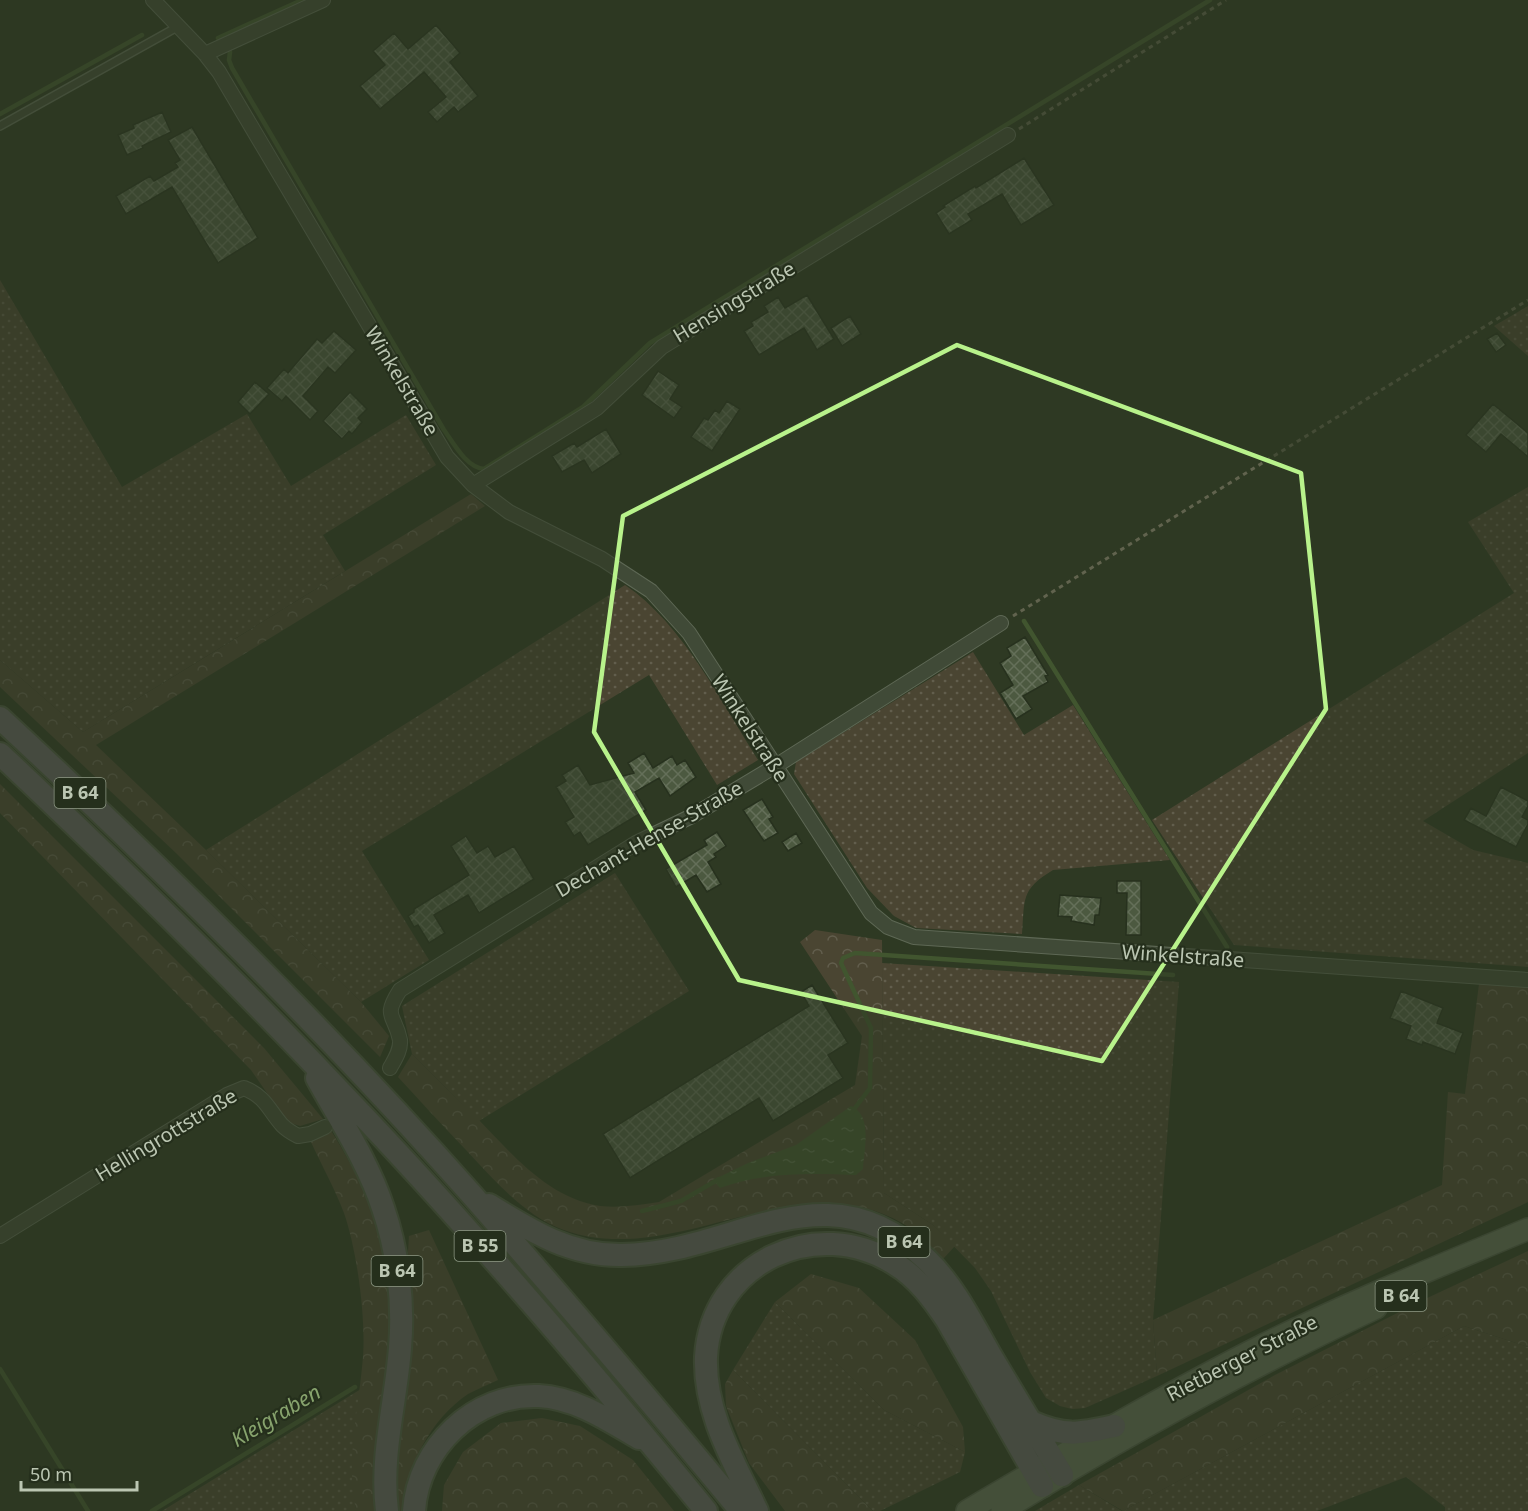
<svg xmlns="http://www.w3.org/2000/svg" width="1528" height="1511" font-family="'Noto Sans',sans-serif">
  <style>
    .grass { fill: url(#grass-dots) }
    .forest { fill: url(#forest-crowns) }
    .water { fill: url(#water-ripples) }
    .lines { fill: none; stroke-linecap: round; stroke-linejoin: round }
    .stream { stroke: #41552f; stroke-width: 4.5 }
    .building { fill: url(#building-cross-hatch); stroke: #27311e; stroke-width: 1.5 }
    .service-casing { stroke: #5e6855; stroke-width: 10 }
    .minor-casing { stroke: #5e6855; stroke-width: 16 }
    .primary-casing { stroke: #4c5643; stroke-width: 24 }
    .trunk-casing { stroke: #4b5542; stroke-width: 26 }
    .path { stroke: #61634e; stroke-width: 3; stroke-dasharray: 4.5 4.5; stroke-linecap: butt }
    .service { stroke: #404a37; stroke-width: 7 }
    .minor { stroke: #404a37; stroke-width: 14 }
    .primary { stroke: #5f6a55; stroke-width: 21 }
    .trunk { stroke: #625f62; stroke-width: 22 }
    .marked { fill: none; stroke: #b8f28b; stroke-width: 4.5; stroke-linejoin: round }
    .labels { text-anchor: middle; stroke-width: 4.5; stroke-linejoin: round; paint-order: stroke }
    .shield { fill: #252f1c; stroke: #8e9985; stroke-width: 1.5 }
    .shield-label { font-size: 18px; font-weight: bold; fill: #bbc6b2 }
    .street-label { font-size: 20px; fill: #bbc6b2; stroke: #252f1c }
    .water-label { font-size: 21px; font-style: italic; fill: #87a36d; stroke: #252f1c }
  </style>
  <defs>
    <pattern id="grass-dots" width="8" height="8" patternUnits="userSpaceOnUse" patternTransform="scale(1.5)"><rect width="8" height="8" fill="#4a4532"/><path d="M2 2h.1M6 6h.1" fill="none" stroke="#625e4d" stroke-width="1.8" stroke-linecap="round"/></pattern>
    <pattern id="forest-crowns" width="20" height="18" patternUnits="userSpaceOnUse" patternTransform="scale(1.5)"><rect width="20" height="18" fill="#4a4532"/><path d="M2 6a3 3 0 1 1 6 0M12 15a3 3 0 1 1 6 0" fill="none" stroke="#625e4d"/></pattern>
    <pattern id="water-ripples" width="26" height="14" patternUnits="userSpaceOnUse" patternTransform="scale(1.5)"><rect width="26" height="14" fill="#41552f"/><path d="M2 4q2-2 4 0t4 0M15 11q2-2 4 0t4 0" fill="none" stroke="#5a6c4b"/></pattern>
    <pattern id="building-cross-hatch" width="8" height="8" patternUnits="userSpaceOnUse" patternTransform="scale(1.5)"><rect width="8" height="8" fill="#4c5940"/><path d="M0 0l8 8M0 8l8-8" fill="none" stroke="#646f59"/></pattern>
  </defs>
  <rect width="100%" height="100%" fill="#2e3923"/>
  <!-- grass -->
  <path class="grass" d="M 0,280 L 122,487 L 247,414 L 291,486 L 406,415 L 436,465 L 323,535 L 345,571 L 83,732 L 0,660 Z
    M 1528,306 L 1528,356 L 1494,326 Z
    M 1528,487 L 1528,753 L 1423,821 L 1473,850 L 1528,863 L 1528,967 L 1234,945 L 1152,820 L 1514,593 L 1468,522 Z
    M 625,585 C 682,623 722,703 758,760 L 717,785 L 649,675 L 362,851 L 429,960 L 361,1002 L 206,850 Z
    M 973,652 L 1024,735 L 1073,705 L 1170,860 L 1053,870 C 1020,890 1025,899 1022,934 L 916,928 L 894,916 L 867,888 L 794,774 L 796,762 Z
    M 615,873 L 689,991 L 479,1121 L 412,1054 L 402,1006 Z
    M 882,963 L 1179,982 L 1153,1320 L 1157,1376 L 1085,1408 L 1072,1409 L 1060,1406 L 1046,1398 L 1030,1372 L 991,1291 L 975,1268 L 933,1225 L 884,1193 Z
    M 775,1302 L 884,1410 L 965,1452 L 960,1472 L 880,1511 L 873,1511 L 733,1370 Z
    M 1464,1326 L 1528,1347 L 1528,1511 L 1445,1511 L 1445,1507 L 1406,1477 L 1317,1511 L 1123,1511 Z
    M 361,1389 C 353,1430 351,1470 356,1511 L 162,1511 Z
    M 1079,1485 L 1122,1511 L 1035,1511 Z"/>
  <!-- forest -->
  <path class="forest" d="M 471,494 L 485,506 L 96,745 L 206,850 L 361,1002 L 389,1036 L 380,1057 L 176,853 L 0,687 L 0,660 L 83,732 Z
    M 0,784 L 264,1048 L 323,1119 L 300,1126 L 287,1122 L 251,1070 L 0,813 Z
    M 815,930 L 882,940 L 884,1193 L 933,1225 L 955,1246 L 943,1259 C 930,1246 917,1232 902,1223 C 795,1161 674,1270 564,1230 C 525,1216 494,1180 466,1150 C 443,1126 421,1102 398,1077 L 412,1054 C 434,1076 456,1098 478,1119 C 512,1154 548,1198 600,1206 C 620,1208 639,1205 659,1202 L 855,1085 L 862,1036 L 800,942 Z
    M 1479,984 L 1528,987 L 1528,1202 L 1157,1376 L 1153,1320 L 1442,1185 L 1448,1092 L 1465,1094 Z
    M 330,1129 C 347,1156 361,1182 372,1211 C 406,1304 385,1414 377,1511 L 356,1511 C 354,1499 352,1487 352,1475 C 351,1435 360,1396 363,1357 C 366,1318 357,1250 344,1213 C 335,1189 322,1166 311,1142 Z
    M 429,1230 L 498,1380 C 488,1385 477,1389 468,1394 C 432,1418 404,1468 404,1511 L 395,1511 L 392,1480 L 409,1349 L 412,1293 L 408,1252 L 409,1236 Z
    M 1528,1251 L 1528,1347 L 1464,1326 L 1123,1511 L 1079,1485 L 1275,1375 L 1423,1300 Z
    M 811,1274 L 859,1288 L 915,1340 L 963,1427 L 965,1452 L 884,1410 L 775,1302 Z
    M 733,1370 L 873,1511 L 785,1511 L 749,1463 L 726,1406 L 725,1384 Z
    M 542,1418 L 580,1426 L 633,1460 L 674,1511 L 442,1511 L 444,1485 L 463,1452 L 501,1423 Z"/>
  <!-- water -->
  <path class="water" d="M 851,1106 C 873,1115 864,1150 863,1169 L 856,1175 C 811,1173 763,1172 720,1188 L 713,1180 L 748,1163 L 796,1145 Z"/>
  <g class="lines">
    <!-- stream -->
    <path class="stream" d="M 218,38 L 302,0
      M 230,52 L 229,60 L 232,68 L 444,430 C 454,444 466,467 484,469 L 583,407 L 650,343 L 1210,0
      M 0,114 L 142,35
      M 1024,621 L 1227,947
      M 852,1112 L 870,1088 L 871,1028 L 841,963 L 843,958 L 855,953 L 1173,975
      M 642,1211 L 681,1201 L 719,1179
      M 0,1369 L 88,1511
      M 152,1511 L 355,1387"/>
  </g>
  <!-- building -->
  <path class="building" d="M 436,25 L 460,53 L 450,62 L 478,96 L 458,112 L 454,107 L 437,122 L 428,112 L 446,97 L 424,72 L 380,109 L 360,86 L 385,65 L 373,51 L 394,33 L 408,49 Z
    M 162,112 L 171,132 L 142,146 L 143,148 L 127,155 L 118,135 L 134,128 L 133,125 Z
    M 192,127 L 258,238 L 218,263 L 172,187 L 126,214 L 116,196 L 150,176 L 154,181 L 178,167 L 175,163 L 180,160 L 168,140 Z
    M 1024,158 L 1054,205 L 1021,225 L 1002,194 L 968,214 L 972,220 L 949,234 L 936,213 L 945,207 L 943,206 L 975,186 L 976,188 Z
    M 807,295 L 834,339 L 817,350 L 804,328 L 759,355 L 744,331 L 753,326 L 751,322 L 768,312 L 764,306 L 778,297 L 785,308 Z
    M 850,316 L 861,334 L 842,346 L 831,328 Z
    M 334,331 L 356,350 L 335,373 L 328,367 L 303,396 L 318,411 L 310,420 L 286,396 L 282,401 L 267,388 L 284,369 L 288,373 L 317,339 L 322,343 Z
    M 1497,333 L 1506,345 L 1496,352 L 1487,339 Z
    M 658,371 L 679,385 L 670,399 L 682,407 L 674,418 L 642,395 Z
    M 255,382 L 269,394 L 250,414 L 238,402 Z
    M 350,392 L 367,409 L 358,418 L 362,422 L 352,434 L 349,431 L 342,439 L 323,421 Z
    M 727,401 L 740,409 L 712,451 L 691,437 L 704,418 L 708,420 L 715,410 L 719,413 Z
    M 1493,404 L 1528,433 L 1528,457 L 1501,434 L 1486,452 L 1466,435 Z
    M 606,429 L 621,454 L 592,473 L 584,460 L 562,472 L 552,456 L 574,443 L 577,447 Z
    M 1025,637 L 1048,675 L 1045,676 L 1048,682 L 1023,696 L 1032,709 L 1016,719 L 1000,693 L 1013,685 L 1000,663 L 1011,656 L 1007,648 Z
    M 644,753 L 653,768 L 672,756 L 677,765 L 685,760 L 696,777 L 670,796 L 659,778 L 635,792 L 646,810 L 588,845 L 580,832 L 574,836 L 565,822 L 574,817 L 556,787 L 566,781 L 562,775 L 578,765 L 590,785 L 634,773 L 628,763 Z
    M 1501,787 L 1528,801 L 1528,806 L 1522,817 L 1528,820 L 1528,824 L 1516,847 L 1464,820 L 1471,808 L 1486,816 Z
    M 762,799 L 773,817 L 769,819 L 778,833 L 764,841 L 743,810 Z
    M 717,832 L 726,846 L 714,854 L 716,857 L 708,862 L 721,884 L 707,892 L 696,875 L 676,887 L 666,869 L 707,845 L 704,840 Z
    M 796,833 L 802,843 L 788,851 L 782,842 Z
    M 466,836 L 477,853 L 488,846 L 495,857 L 514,846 L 534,879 L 479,913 L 468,895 L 434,915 L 445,933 L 429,943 L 418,925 L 414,927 L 408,916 L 414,912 L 414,909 L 469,875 L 451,846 Z
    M 1117,881 L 1141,881 L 1141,935 L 1126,935 L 1127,893 L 1117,893 Z
    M 1060,895 L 1101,898 L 1099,915 L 1095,915 L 1094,925 L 1071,921 L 1072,917 L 1058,916 Z
    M 812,985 L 848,1043 L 828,1055 L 843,1078 L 773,1121 L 759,1098 L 630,1178 L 603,1134 L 809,1006 L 801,992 Z
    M 1401,991 L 1443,1008 L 1437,1023 L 1463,1033 L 1455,1054 L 1423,1042 L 1422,1045 L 1406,1039 L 1411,1026 L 1390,1018 Z"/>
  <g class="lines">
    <defs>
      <path id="service" d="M 0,126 L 179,26"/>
      <path id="minor" d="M 153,0 L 205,54 L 219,72 L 447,457 L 473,485 L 509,512 L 602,559 L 651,591 L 689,633 L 871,913 L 888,927 L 914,937 L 1528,980
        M 205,54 L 323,0
        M 473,485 L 597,408 L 662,347 L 1008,135
        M 390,1068 C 395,1059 401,1050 400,1040 C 395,1014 382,1018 400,990 L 636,843 L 692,816 L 782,762 L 1001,623
        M 0,1236 L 227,1095 L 244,1088 C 266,1097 268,1109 282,1125 C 286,1129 292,1133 298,1136 L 310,1134 L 325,1127"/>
      <path id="primary" d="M 967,1511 C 1065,1453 1164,1395 1265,1344 C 1351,1301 1440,1266 1528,1229
        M 1002,1511 C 1123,1437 1248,1368 1376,1308"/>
      <path id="trunk" d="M 0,718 C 164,870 324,1028 472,1195 C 563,1299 653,1404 741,1511
        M 0,754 C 119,866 235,980 347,1099 C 473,1231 591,1370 706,1511
        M 317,1078 C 340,1120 368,1162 383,1208 C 398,1252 404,1302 400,1348 C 396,1402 380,1456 387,1511
        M 489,1205 C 531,1231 571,1256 622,1255 C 736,1254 824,1162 927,1260 C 955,1287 973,1325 992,1358 C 1015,1397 1039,1436 1062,1475
        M 1031,1422 C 1065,1437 1078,1434 1114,1426
        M 414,1511 C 418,1448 474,1393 539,1396 C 576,1398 608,1420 639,1438
        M 757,1511 C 734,1462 704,1413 706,1357 C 711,1262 817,1214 895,1264 C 917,1277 933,1299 947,1320 L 1042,1486"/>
    </defs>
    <!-- service casing -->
    <use href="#service" class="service-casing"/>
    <!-- minor casing -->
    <use href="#minor" class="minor-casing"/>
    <!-- primary casing -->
    <use href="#primary" class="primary-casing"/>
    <!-- trunk casing -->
    <use href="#trunk" class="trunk-casing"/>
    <!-- path -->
    <path class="path" d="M 1019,129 L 1226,0
      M 1013,616 L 1528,300"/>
    <!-- service -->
    <use href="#service" class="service"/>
    <!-- minor -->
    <use href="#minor" class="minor"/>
    <!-- primary -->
    <use href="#primary" class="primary"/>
    <!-- trunk -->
    <use href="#trunk" class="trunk"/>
  </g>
  <!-- marked area -->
  <path d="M0 0H1528V1511H0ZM 957,345 L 1301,473 L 1326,709 L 1102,1061 L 739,980 L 594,732 L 623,516 Z" fill="#2e3923" fill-opacity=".55" fill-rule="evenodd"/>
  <path class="marked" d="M 957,345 L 1301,473 L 1326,709 L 1102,1061 L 739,980 L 594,732 L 623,516 Z"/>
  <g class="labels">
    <!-- shield labels -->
    <g class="shield">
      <rect x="54.5" y="778" width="51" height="30" rx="4.5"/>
      <rect x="878.5" y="1227" width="51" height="30" rx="4.5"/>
      <rect x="454.5" y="1231" width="51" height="30" rx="4.5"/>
      <rect x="371.5" y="1256" width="51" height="30" rx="4.5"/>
      <rect x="1375.5" y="1281" width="51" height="30" rx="4.5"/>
    </g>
    <g class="shield-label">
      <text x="80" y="799">B 64</text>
      <text x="904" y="1248">B 64</text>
      <text x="480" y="1252">B 55</text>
      <text x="397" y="1277">B 64</text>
      <text x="1401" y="1302">B 64</text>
    </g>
    <!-- street labels -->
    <g class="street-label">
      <text transform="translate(734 302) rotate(-31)" y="7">Hensingstraße</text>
      <text transform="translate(402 381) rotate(59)" y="7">Winkelstraße</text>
      <text transform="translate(750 728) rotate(57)" y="7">Winkelstraße</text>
      <text transform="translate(649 839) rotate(-30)" y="7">Dechant-Hense-Straße</text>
      <text transform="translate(1183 956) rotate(4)" y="7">Winkelstraße</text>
      <text transform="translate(166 1135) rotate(-31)" y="7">Hellingrottstraße</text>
      <text transform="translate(1242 1358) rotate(-27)" y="7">Rietberger Straße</text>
    </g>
    <!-- water labels -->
    <g class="water-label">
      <text transform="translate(276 1416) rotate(-31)" y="7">Kleigraben</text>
    </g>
  </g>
  <!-- scale -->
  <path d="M21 1481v9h116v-9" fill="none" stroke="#bbc6b2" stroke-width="3"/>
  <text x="30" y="1481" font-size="18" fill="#bbc6b2" stroke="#252f1c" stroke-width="4.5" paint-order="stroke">50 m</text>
</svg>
